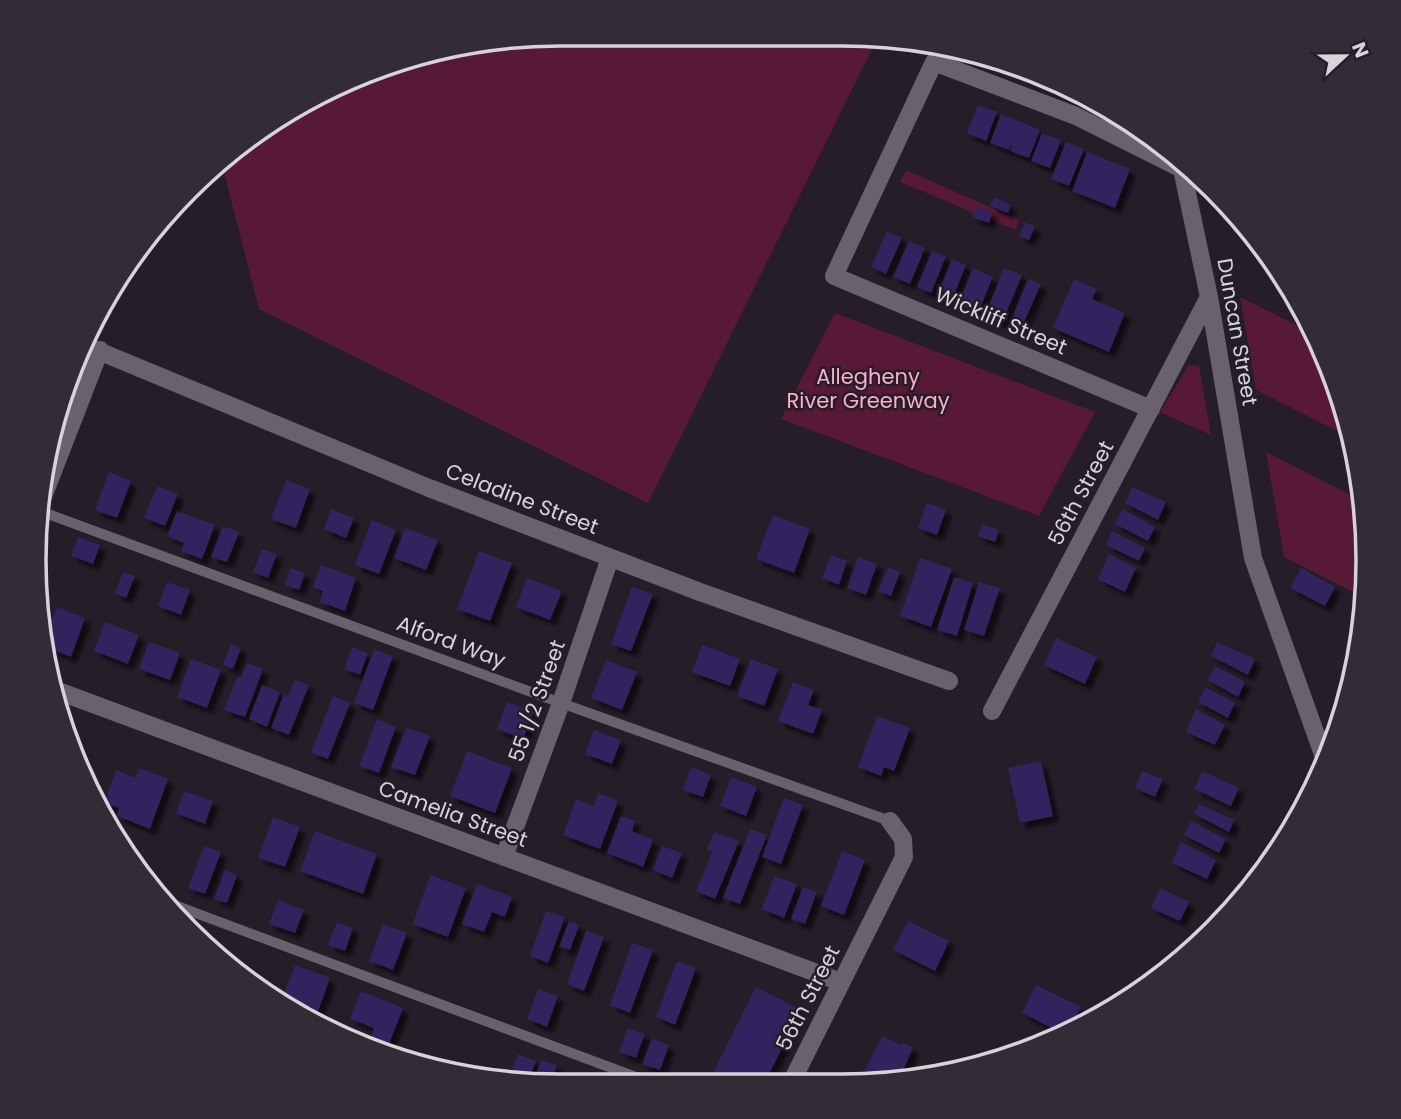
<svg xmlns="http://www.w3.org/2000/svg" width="1401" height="1119" font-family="Poppins,sans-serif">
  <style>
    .green { fill: #571935 }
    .building { fill: #31235d; filter: url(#shadow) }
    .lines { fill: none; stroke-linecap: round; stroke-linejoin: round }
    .lane { stroke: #69616e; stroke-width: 10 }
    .street { stroke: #69616e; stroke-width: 18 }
    .labels { text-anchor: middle; stroke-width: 5; stroke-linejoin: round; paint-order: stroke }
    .street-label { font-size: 21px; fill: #d8d3db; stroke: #251e29 }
    .park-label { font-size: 21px; fill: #feacca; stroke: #251e29 }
    .rim { fill: none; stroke: #d8d3db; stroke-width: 3.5 }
  </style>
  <defs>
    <filter id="shadow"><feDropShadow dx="6" dy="6" stdDeviation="2" flood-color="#0009"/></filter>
  </defs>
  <rect width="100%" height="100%" fill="#251e29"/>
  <!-- green -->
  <path class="green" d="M 560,33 L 879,35 L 648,503 L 259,309 L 221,161 L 297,104 L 424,51 Z
    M 906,170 L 1019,220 L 1015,230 L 900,182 Z
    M 1240,297 L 1314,334 L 1340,391 L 1351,438 L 1256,390 Z
    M 835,313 L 1095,412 L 1039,516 L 781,419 Z
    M 1189,365 L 1199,366 L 1211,435 L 1160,412 Z
    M 1266,452 L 1364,502 L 1366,590 L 1363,597 L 1284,557 Z"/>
  <!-- building -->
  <path class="building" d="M 978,105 L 997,112 L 986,141 L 967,133 Z
    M 1001,114 L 1040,130 L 1029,158 L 1010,151 L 1014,139 L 1009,150 L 990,143 Z
    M 1042,133 L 1061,140 L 1050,168 L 1031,161 Z
    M 1066,142 L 1084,149 L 1069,186 L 1051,179 Z
    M 1087,152 L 1130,169 L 1115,208 L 1072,191 Z
    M 994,197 L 1011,205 L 1008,213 L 990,206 Z
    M 976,206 L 992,212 L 989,223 L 972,217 Z
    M 1025,222 L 1035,227 L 1029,240 L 1019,236 Z
    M 887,231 L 902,238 L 886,274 L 871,267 Z
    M 909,241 L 925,248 L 910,284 L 893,277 Z
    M 932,251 L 946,256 L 931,293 L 917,287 Z
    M 952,259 L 966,265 L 951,302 L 937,296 Z
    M 973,268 L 993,277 L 978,313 L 958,304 Z
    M 1004,268 L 1022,275 L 1002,323 L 985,316 Z
    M 1028,279 L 1041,284 L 1020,331 L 1009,326 Z
    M 1074,279 L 1097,289 L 1092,299 L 1125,313 L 1109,352 L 1053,328 Z
    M 109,472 L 131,481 L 117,518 L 95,510 Z
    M 286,480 L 310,489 L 296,528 L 271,519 Z
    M 157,486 L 178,494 L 165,526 L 144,518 Z
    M 1132,487 L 1166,502 L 1158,520 L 1125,503 Z
    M 927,502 L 946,510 L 937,535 L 918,528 Z
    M 331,509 L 354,518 L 346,538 L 324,529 Z
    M 1122,509 L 1155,527 L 1148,541 L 1115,524 Z
    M 177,511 L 215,525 L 202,559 L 181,551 L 184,543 L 167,536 Z
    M 773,515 L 810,529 L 794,573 L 756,559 Z
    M 372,520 L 396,530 L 379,574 L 355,565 Z
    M 982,524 L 999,530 L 995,542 L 978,536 Z
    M 223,526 L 239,532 L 227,562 L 211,557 Z
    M 405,528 L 438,540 L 426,570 L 394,558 Z
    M 1112,531 L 1145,548 L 1139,561 L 1106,545 Z
    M 78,537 L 100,545 L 93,564 L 71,556 Z
    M 262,549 L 277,554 L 268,578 L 253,572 Z
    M 479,551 L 512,563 L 490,621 L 457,609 Z
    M 1109,554 L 1136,568 L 1125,592 L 1098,579 Z
    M 831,555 L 847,561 L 839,585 L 822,578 Z
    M 858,557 L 877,564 L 866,595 L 847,588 Z
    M 920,558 L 952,569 L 931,627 L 900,616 Z
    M 321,565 L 356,578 L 345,611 L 320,602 L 323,591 L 313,587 Z
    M 888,567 L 900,572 L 891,596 L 878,591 Z
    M 291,568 L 305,573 L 299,590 L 285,585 Z
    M 1301,568 L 1335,587 L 1325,606 L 1290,588 Z
    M 123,572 L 135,576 L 126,598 L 115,593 Z
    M 954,577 L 973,583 L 957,636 L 937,630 Z
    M 527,578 L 562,591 L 550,620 L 516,607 Z
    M 167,582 L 190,590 L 181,615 L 158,606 Z
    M 979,582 L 1000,588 L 984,636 L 964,630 Z
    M 632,587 L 653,594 L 631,651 L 611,644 Z
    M 39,601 L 46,604 L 41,619 Z
    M 57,607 L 85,618 L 71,657 L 45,647 L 44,641 Z
    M 105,622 L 139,635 L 128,664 L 94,651 Z
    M 1056,638 L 1097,657 L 1085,684 L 1044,665 Z
    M 149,642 L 180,653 L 170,680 L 139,669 Z
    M 1217,642 L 1255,659 L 1248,675 L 1211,656 Z
    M 231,644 L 241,648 L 233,669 L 223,665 Z
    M 702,645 L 740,659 L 730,686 L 692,672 Z
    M 352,647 L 368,653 L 360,675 L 344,669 Z
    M 374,649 L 393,656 L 373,710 L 354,703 Z
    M 191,659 L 221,670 L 207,708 L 177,697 Z
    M 751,659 L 778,669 L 764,706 L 737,696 Z
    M 606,660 L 637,672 L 622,710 L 591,698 Z
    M 247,663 L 263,669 L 245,717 L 224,710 L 237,677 L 241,678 Z
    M 1215,666 L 1245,682 L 1238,697 L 1208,680 Z
    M 295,680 L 309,685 L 289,735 L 271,728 L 284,694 L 288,696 Z
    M 793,682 L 814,690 L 808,705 L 822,710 L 813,734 L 778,721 Z
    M 262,685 L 280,692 L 267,727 L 249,719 Z
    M 1205,687 L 1235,703 L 1228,718 L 1198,702 Z
    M 333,696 L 350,703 L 328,759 L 311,753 Z
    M 507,702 L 533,712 L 523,739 L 497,729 Z
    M 1196,709 L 1225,725 L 1215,745 L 1186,732 Z
    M 877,716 L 910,728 L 894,771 L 884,767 L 881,776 L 858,767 Z
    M 377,719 L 396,727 L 379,773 L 359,766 Z
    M 406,728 L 430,736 L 415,775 L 391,767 Z
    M 594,730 L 621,740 L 612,764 L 585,754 Z
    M 467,751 L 512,768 L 495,813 L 450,796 Z
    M 76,755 L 84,758 L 81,768 Z
    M 1041,761 L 1053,816 L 1020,823 L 1008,768 Z
    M 691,767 L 711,775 L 703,797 L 683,790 Z
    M 139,768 L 168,779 L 150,829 L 117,816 L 119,808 L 104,803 L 116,770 L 135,778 Z
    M 1142,771 L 1163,779 L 1155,797 L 1135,788 Z
    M 1202,771 L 1239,788 L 1231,806 L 1194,789 Z
    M 731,777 L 757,787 L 746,816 L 720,806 Z
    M 184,791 L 213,801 L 205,824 L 176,813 Z
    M 598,793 L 618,801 L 600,849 L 563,835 L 576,799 L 594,806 Z
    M 784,798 L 803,805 L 781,864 L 762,857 Z
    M 1199,804 L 1234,820 L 1229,832 L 1194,814 Z
    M 621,816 L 635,821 L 632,831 L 653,840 L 643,867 L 607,853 Z
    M 273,817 L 300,827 L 285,867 L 258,858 Z
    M 1191,821 L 1226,839 L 1219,853 L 1184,835 Z
    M 750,829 L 767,835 L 740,904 L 723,898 Z
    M 315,831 L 377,854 L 363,894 L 300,871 Z
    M 714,832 L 739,841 L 715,899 L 696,891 L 712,852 L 707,850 Z
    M 1181,842 L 1216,860 L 1207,879 L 1172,863 Z
    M 204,846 L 221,852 L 205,894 L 188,888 Z
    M 662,846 L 682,853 L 672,878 L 653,870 Z
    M 842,851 L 865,860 L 844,915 L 821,906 Z
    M 225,870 L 237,875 L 227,903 L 214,899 Z
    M 430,875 L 466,888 L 448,937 L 413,924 Z
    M 774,876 L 797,884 L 784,918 L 762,909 Z
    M 477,884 L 512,897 L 505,917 L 492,912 L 484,932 L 462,924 Z
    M 803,887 L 817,892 L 805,924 L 791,919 Z
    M 1160,888 L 1189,902 L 1180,921 L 1151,908 Z
    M 278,900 L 304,910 L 295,933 L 269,924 Z
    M 546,911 L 565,917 L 548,963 L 530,956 Z
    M 569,921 L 579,925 L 570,950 L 559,947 Z
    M 908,921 L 949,941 L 935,971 L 893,950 Z
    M 337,922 L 353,928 L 345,951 L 328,945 Z
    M 383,924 L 407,933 L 393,970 L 369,961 Z
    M 586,931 L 604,937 L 584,991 L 567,984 Z
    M 632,943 L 653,950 L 630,1013 L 610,1005 Z
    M 677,961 L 696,968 L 675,1025 L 656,1017 Z
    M 295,965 L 330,978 L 317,1014 L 281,1001 Z
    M 1036,985 L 1081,1007 L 1070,1030 L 1062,1033 L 1022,1013 Z
    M 756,987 L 801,1010 L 765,1082 L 709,1081 Z
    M 538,989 L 558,996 L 547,1027 L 527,1019 Z
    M 361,991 L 403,1008 L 385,1054 L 367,1047 L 374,1028 L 350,1019 Z
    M 628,1028 L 645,1034 L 636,1058 L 619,1052 Z
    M 882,1036 L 900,1045 L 902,1042 L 913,1048 L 899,1079 L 888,1074 L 883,1083 L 858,1084 Z
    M 652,1039 L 669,1045 L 660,1070 L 642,1064 Z
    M 518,1054 L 536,1061 L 530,1077 L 510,1077 Z
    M 541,1060 L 557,1065 L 553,1078 L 535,1077 Z
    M 565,1071 L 584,1078 L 562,1078 Z"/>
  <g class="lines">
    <!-- lane -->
    <path class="lane" d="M 40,511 L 561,703 L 890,821
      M 158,899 L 644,1080"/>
    <!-- street -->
    <path class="street" d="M 84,345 L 429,488 L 700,592 L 949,681
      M 1151,409 L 834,276 L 934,62 L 1076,116 L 1182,169 L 1209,297 L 1253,558 L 1325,760
      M 41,502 L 100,350
      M 50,688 L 841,982
      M 992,711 L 1209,297
      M 504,857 L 561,703 L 610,558
      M 791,1083 L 904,857 L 903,839 L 890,821"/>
  </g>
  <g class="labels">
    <!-- street labels -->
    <g class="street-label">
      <text transform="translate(1001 321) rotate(23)" y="7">Wickliff Street</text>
      <text transform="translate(1237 332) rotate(80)" y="7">Duncan Street</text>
      <text transform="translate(1081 493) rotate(-62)" y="7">56th Street</text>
      <text transform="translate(522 499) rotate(21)" y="7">Celadine Street</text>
      <text transform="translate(451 642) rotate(20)" y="7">Alford Way</text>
      <text transform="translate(537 701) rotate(-70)" y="7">55 1/2 Street</text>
      <text transform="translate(453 814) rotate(20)" y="7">Camelia Street</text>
      <text transform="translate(808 998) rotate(-63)" y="7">56th Street</text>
    </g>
    <!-- park labels -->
    <g class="park-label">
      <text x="868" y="384">Allegheny<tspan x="868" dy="24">River Greenway</tspan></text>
    </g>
  </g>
  <!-- crop -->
  <path d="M0 0H1401V1119H0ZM560 46H842A514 514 0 0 1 1356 560V560A514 514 0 0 1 842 1074H560A514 514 0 0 1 46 560V560A514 514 0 0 1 560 46Z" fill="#332c37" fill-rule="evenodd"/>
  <path class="rim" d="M560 46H842A514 514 0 0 1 1356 560V560A514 514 0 0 1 842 1074H560A514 514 0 0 1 46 560V560A514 514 0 0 1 560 46Z"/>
  <!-- north arrow -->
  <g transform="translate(1345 56) rotate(68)" stroke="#251e29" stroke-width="5" paint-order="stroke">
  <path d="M0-5L12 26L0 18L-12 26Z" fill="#d8d3db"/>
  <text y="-10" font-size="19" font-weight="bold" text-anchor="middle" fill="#d8d3db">N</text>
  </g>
</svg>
